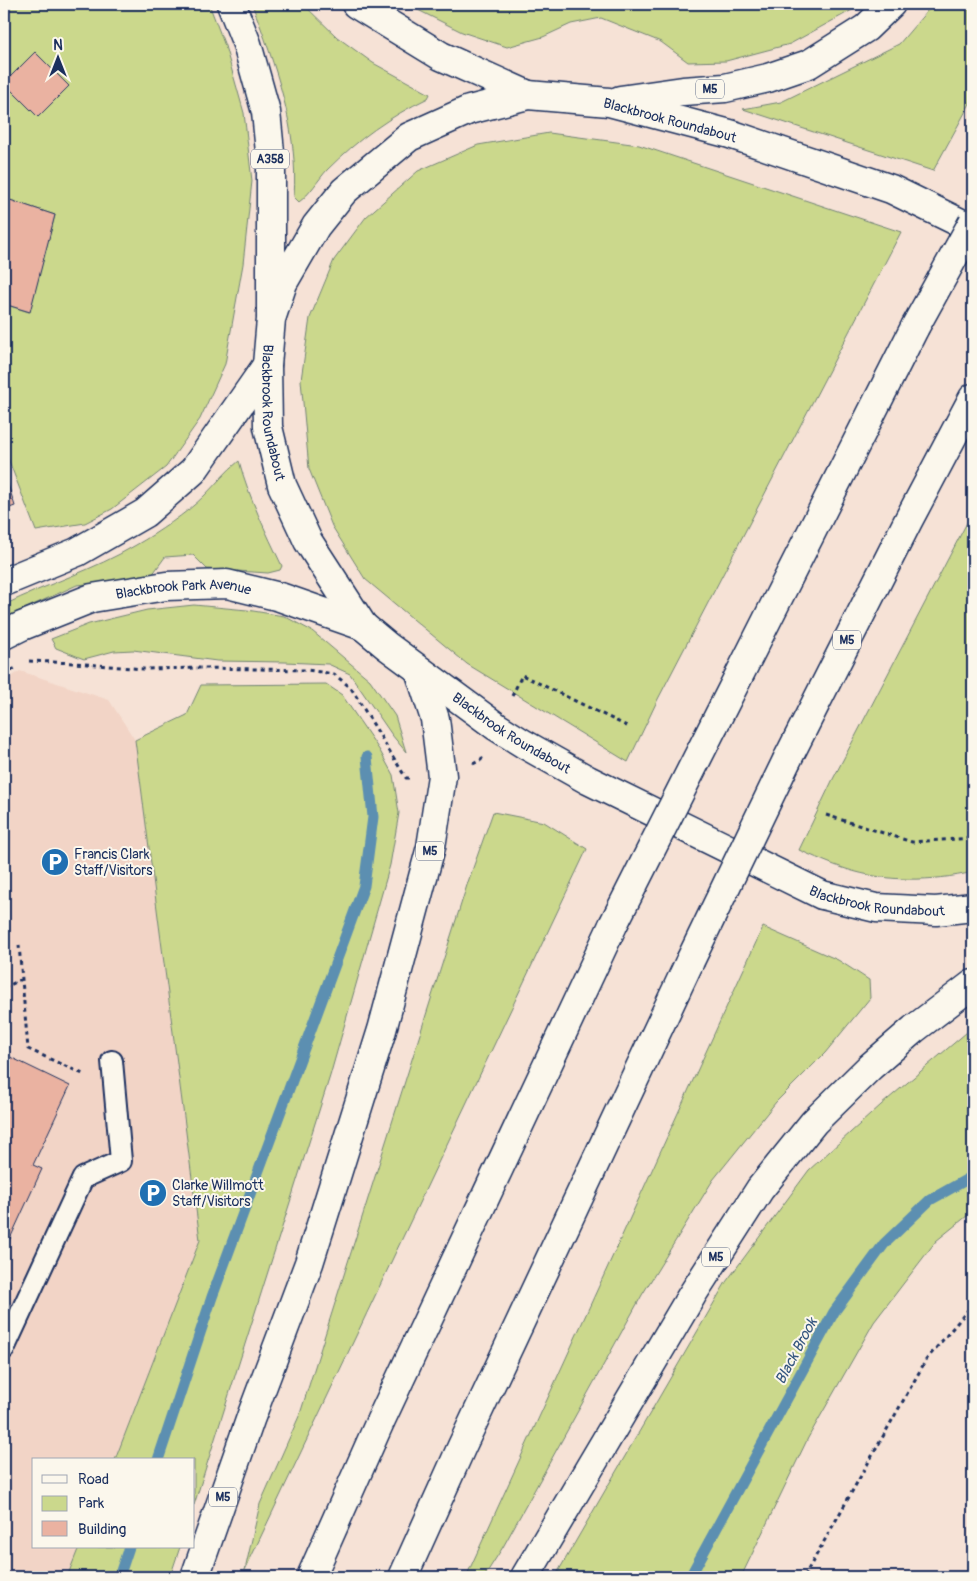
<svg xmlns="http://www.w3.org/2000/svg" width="977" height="1581" font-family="Pangolin,sans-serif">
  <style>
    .built { fill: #f2d4c6 }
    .green { fill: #cbd88c; stroke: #738475; fill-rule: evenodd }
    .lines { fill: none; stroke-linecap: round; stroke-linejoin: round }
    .stream { stroke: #5c8fb1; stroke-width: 11 }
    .building { fill: #eab2a1; stroke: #1b2f5e }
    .lane-casing { stroke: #1b2f5e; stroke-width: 24 }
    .street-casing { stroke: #1b2f5e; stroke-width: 31 }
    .primary-casing { stroke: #1b2f5e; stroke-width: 31 }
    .highway-casing { stroke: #1b2f5e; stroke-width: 31 }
    .path { stroke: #1b2f5e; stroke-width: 3; stroke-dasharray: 4 4; stroke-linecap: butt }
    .lane { stroke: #fbf7ec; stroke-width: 20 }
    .street { stroke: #fbf7ec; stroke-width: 28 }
    .primary { stroke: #fbf7ec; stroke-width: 28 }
    .highway { stroke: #fbf7ec; stroke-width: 28 }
    .highway-bridge-casing { stroke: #1b2f5e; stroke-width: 31; stroke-linecap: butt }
    .highway-bridge { stroke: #fbf7ec; stroke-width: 28 }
    .labels { text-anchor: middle; stroke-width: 4; stroke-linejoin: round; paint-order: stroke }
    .shield { fill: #fbf7ec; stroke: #5e6b89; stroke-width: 1 }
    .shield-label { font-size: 12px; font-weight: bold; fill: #1b2f5e }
    .street-label { font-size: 14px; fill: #1b2f5e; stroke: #fbf7ec }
    .poi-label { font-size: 14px; fill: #1b2f5e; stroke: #fbf7ec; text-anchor: start }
    .water-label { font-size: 15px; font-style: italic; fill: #365780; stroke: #fbf7ec }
  </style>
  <rect width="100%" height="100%" fill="#f6e2d6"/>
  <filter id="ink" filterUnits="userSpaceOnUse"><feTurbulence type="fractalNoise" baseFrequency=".02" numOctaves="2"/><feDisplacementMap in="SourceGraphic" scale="10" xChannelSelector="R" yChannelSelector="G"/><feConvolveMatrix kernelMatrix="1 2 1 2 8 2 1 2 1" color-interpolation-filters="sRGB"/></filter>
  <g filter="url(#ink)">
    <!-- built -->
    <path class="built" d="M 20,671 L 109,700 L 135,740 L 200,1240 L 115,1460 L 34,1460 L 34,1547 L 79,1547 L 67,1577 L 4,1577 L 4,682 Z"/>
    <!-- green -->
    <path class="green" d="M 8,4 L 209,4 L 225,46 L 244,113 L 252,181 L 243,264 L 225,364 L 200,419 L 166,467 L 112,509 L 85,523 L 36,531 L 4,448 L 4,304 L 29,312 L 55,215 L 4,198 L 4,49 L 8,48 ZM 35,53 L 69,86 L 38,117 L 5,83 Z
      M 252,4 L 303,4 L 337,37 L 373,63 L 430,94 L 428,98 C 389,117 358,139 327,170 C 318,180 310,194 299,202 L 294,197 C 299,130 275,65 252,4 Z
      M 406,4 L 857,4 L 852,10 L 790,44 L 726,61 L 688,62 L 661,42 L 601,18 L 571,24 L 543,37 L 507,47 L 462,32 Z
      M 933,4 L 973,4 L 973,98 L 933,171 L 743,109 L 781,102 L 899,44 Z
      M 549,133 L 639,145 L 901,232 L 658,699 L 628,762 L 467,664 L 365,579 L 332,526 L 309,469 L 301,380 L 310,318 L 334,260 L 366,217 L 418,171 L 478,145 Z
      M 239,461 C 249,498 266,532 282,566 L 280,570 L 268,573 L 207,569 L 193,555 L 165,557 L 152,575 L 127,580 L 77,585 L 4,618 L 4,605 C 47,584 94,570 136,545 C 157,533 187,513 204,496 C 216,484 226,471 239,461 Z
      M 973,511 L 973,872 C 932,882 886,882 846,869 C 830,864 815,857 799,850 L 832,781 Z
      M 194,605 L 247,610 L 284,616 L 312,631 L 370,680 L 395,716 L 406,752 L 392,735 L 350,674 L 328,664 L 285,662 L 217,661 L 133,650 L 114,651 L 84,659 L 56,648 L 51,639 L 89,624 L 147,610 Z
      M 326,684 L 342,695 L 380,751 L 393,775 L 399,813 L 390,865 L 330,1076 L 194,1505 L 194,1460 L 115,1460 L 200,1240 L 135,740 L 187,715 L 201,685 Z
      M 493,812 L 544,822 L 587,849 L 245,1570 L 260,1504 L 300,1414 L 468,882 Z
      M 763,927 L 838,960 L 869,980 L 870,998 L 825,1053 L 776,1102 L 713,1180 L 642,1295 L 503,1547 L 484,1577 L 466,1577 Z
      M 973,1027 L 973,1211 L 936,1241 L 874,1322 L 808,1438 L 741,1577 L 555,1577 L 726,1282 L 809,1170 L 881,1105 Z
      M 79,1547 L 180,1547 L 170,1577 L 67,1577 Z"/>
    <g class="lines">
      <!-- stream -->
      <path class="stream" d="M 158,1460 L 212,1297 L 364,886 L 373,817 L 367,757
        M 119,1577 L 129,1547
        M 690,1577 L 834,1312 L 884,1244 L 930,1200 L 973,1176"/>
    </g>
    <!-- building -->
    <path class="building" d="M 4,4 L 8,4 L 8,48 L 4,49 Z
      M 35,52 L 69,86 L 38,117 L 4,83 Z
      M 4,198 L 55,215 L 30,312 L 4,304 Z
      M 4,472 L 15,506 L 4,510 Z
      M 4,1002 L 6,1013 L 7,1026 L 4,1042 Z
      M 4,1054 L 70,1086 L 33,1165 L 42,1169 L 8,1243 L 4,1241 Z"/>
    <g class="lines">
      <defs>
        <path id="lane" d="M 4,1349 L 83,1178 L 121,1161 L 112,1061"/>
        <g id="street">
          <path d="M 4,582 L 77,552 L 145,513 L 193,471 L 267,365"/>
          <path id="s1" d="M 4,635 L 22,626 L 92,598 L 166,586 L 227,584 L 280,597 L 363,626"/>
        </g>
        <path id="primary" d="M 231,4 L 247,44 L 266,112 L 271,162 L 271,315
          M 356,4 L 441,56 L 528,95"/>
        <g id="highway">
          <path d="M 620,100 L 683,91 L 725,88 L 768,78 L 809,64 L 866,28 L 891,4"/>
          <path id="s2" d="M 973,229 L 891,189 L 730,134 L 609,102 L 528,95 L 469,110 L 409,137 L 344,191 L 316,226 L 283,283 L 271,319 L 267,365 L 268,427 L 282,485 L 308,541 L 363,626 L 387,646 L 497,727 L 524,744 L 588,780 L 822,895 L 876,908 L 936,911 L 973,907"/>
          <path d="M 714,725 L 915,327"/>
          <path d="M 787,760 L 908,521 L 973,398"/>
          <path d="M 195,1577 L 251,1417 L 309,1263 L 382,1030 L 431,847 L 442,776 L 435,719 L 419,670"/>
          <path d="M 311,1577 L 379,1424 L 613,925"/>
          <path d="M 403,1577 L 462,1446 L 690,961"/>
          <path d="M 525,1577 L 692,1295 L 760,1189 L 814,1122 L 870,1067 L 914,1029 L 973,984"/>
        </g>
      </defs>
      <!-- lane casing -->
      <use href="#lane" class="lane-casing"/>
      <!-- street casing -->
      <use href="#street" class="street-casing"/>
      <!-- primary casing -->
      <use href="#primary" class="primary-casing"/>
      <!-- highway casing -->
      <use href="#highway" class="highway-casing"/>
      <!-- path -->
      <path class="path" d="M 29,661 L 75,663 L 143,669 L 204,668 L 307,670 L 334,674 L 351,688 L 406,778 L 409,778
        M 4,674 L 16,668
        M 512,696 L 522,675 L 629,727
        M 473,764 L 481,760 L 483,756
        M 826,815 L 912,842 L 973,838
        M 19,945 L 28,1049 L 85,1075
        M 4,988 L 22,979
        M 804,1577 L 926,1360 L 973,1304"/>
      <!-- lane -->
      <use href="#lane" class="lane"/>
      <!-- street -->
      <use href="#street" class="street"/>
      <!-- primary -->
      <use href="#primary" class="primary"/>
      <!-- highway -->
      <use href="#highway" class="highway"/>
      <defs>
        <path id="highway-bridge" d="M 915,327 L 973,222
          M 613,925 L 714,725
          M 690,961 L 787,760"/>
      </defs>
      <!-- highway-bridge casing -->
      <use href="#highway-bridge" class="highway-bridge-casing"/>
      <!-- highway-bridge -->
      <use href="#highway-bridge" class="highway-bridge"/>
    </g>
  </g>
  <!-- icons -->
  <defs>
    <symbol id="parking-disc" viewBox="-11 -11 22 22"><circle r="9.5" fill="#1f6fb2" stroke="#fbf7ec"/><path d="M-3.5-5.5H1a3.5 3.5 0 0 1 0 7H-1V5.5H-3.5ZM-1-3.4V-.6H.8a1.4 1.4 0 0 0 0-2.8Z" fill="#fff"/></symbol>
  </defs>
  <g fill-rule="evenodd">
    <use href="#parking-disc" x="39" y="846" width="32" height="32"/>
    <use href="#parking-disc" x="137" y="1177" width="32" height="32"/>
  </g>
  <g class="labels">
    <!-- shield labels -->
    <g class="shield">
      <rect x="696" y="79.5" width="28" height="19" rx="4"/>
      <rect x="251" y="149.5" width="38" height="19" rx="4"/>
      <rect x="833" y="630.5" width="28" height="19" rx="4"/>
      <rect x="416" y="841.5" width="28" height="19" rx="4"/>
      <rect x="702" y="1247.5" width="28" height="19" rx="4"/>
      <rect x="209" y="1487.5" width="28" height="19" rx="4"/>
    </g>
    <g class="shield-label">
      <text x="710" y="93">M5</text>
      <text x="270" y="163">A358</text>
      <text x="847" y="644">M5</text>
      <text x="430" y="855">M5</text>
      <text x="716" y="1261">M5</text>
      <text x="223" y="1501">M5</text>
    </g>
    <!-- street labels -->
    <g class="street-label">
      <text transform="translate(670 120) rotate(15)" y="5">Blackbrook Roundabout</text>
      <text dy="5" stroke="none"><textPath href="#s2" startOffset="922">Blackbrook Roundabout</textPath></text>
      <text dy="5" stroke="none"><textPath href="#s1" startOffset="188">Blackbrook Park Avenue</textPath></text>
      <text dy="5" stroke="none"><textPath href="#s2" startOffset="1342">Blackbrook Roundabout</textPath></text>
      <text dy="5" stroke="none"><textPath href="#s2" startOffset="1748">Blackbrook Roundabout</textPath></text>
    </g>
    <!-- poi labels -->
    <g class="poi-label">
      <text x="74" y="859">Francis Clark<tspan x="74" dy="16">Staff/Visitors</tspan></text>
      <text x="172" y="1190">Clarke Willmott<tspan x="172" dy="16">Staff/Visitors</tspan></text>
    </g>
    <!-- water labels -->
    <g class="water-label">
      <text transform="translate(796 1351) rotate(-62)" y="5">Black Brook</text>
    </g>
  </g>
  <!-- margin -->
  <rect width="977" height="1581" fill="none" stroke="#fbf7ec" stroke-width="20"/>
  <rect x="10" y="10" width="957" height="1561" fill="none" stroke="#1b2f5e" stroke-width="2" filter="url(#ink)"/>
  <!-- legend -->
  <rect x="32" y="1458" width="162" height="90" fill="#fbf7ec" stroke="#a1a7b3"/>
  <rect x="42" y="1475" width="25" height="8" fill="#fbf7ec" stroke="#a1a7b3"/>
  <text x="78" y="1484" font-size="15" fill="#1b2f5e">Road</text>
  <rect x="42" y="1496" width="25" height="15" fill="#cbd88c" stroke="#a1a7b3"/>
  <text x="78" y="1508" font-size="15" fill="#1b2f5e">Park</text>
  <rect x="42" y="1521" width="25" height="15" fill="#eab2a1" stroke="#a1a7b3"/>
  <text x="78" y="1534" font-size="15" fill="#1b2f5e">Building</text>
  <!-- north arrow -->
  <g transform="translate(58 58)" stroke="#fbf7ec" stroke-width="4" paint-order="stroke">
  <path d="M0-4L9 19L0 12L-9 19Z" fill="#1b2f5e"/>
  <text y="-8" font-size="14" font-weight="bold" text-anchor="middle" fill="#1b2f5e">N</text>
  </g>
</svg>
